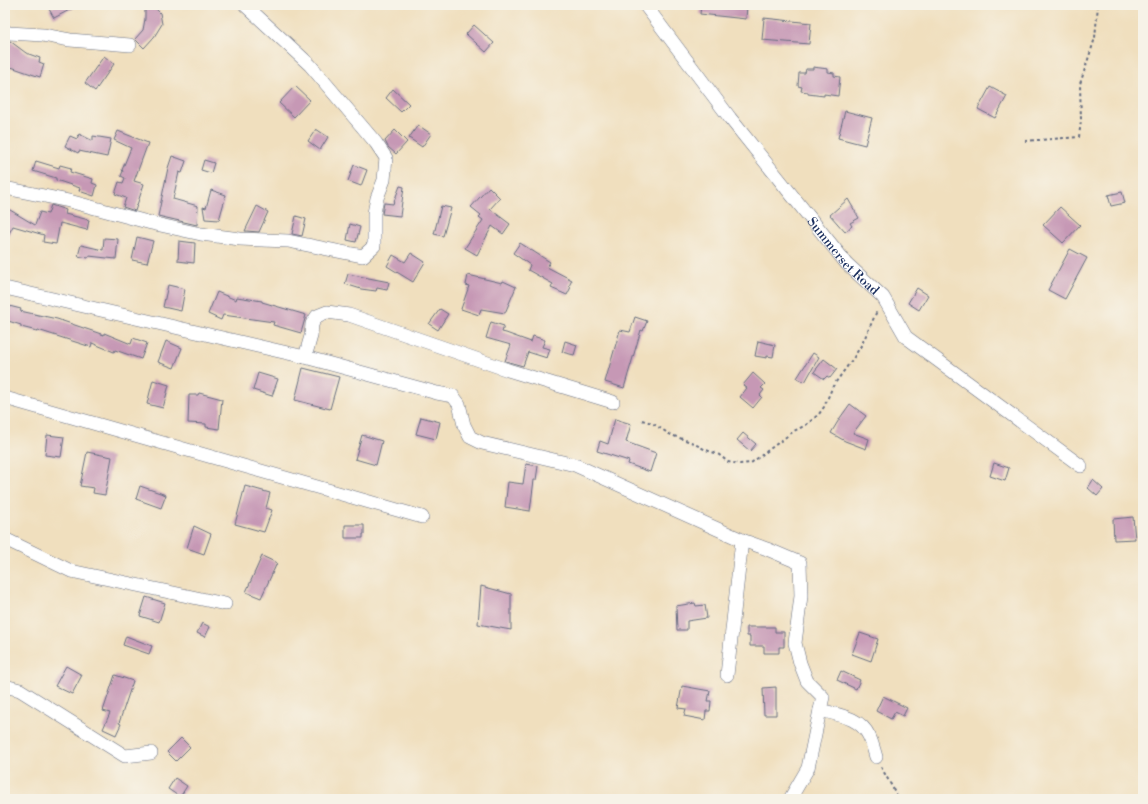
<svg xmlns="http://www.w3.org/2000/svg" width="1148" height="804" font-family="'Libre Bodoni',serif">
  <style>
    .building { fill: #c698b5 }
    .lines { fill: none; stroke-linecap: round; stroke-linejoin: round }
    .minor-casing { stroke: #666d80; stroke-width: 14 }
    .path { stroke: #666d80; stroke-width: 2; stroke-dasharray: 3 3; stroke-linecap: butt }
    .minor { stroke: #fff; stroke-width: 13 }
    .labels { text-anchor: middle; stroke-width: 3; stroke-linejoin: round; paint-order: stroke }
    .street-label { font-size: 13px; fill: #1b2f5e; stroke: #f7f3e8 }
  </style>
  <rect width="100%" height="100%" fill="#f7f3e8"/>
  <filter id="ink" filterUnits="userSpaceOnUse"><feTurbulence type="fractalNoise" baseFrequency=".025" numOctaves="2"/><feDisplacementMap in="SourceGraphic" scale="8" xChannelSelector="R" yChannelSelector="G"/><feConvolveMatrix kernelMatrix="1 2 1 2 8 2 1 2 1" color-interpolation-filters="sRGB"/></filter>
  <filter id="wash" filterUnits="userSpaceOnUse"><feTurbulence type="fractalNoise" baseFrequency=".012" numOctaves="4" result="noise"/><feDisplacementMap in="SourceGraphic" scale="16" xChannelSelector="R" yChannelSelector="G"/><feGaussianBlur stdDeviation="0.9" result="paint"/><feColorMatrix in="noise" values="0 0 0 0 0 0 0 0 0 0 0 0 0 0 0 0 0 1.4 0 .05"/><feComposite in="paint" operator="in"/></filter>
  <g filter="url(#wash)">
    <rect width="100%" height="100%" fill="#f0dfbe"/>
    <g id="blocks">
      <!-- building -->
      <path class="building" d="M 56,5 L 79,5 L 54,18 L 49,9 Z
        M 701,5 L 747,5 L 746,19 L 700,14 Z
        M 153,6 L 160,13 L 162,24 L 154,37 L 144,48 L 135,39 L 143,30 L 145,19 L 145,10 Z
        M 764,18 L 811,23 L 809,44 L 762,40 Z
        M 474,25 L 494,43 L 486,52 L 466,34 Z
        M 5,40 L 10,41 L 26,53 L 40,58 L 39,62 L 44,64 L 40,77 L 11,67 L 5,76 Z
        M 104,56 L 114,64 L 95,91 L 85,83 Z
        M 813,67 L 828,69 L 828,72 L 834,73 L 834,76 L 840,77 L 838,96 L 824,94 L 824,96 L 808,94 L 808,92 L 801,91 L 802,87 L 798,86 L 799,73 L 805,73 L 806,69 L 813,69 Z
        M 295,86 L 310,100 L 294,117 L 279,103 Z
        M 990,87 L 1007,96 L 995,118 L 978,109 Z
        M 393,89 L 409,104 L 401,112 L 386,98 Z
        M 845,111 L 872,118 L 865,145 L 838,138 Z
        M 418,125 L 431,134 L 422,147 L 409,138 Z
        M 316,129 L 328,137 L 320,150 L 308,141 Z
        M 395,130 L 407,142 L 396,154 L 388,147 L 385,141 Z
        M 118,131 L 148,143 L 134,181 L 144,184 L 135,211 L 123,207 L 126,198 L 115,194 L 119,182 L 123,183 L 125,178 L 121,176 L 123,171 L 122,170 L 131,148 L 114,140 Z
        M 79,134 L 93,141 L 93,136 L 111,139 L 107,157 L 79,151 L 78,153 L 65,146 L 70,136 L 77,139 Z
        M 172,156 L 186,161 L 182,173 L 179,172 L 173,199 L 198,206 L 197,225 L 158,216 L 168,168 Z
        M 204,160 L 214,163 L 211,173 L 201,170 Z
        M 36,161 L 59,168 L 60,165 L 71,168 L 70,172 L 93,179 L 92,183 L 97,185 L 94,196 L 79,191 L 80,188 L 56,180 L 56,178 L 33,171 Z
        M 354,165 L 367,170 L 361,186 L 348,181 Z
        M 400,186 L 404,187 L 400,216 L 382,214 L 384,203 L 393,204 Z
        M 489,187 L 500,198 L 490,209 L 510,224 L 503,234 L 492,226 L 477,255 L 465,248 L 483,220 L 479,217 L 481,215 L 471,207 Z
        M 211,190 L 226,195 L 219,220 L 205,219 L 203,207 L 206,208 Z
        M 1122,192 L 1125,203 L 1111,206 L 1108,195 Z
        M 848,199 L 859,218 L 850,223 L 852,226 L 845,232 L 830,215 Z
        M 51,205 L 66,210 L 65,214 L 89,220 L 87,230 L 60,223 L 56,244 L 43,242 L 44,235 L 13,226 L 5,241 L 5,207 L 35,225 L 40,212 L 48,214 Z
        M 257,206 L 268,212 L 259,232 L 246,231 L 245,231 Z
        M 441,206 L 451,208 L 443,236 L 434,234 Z
        M 1060,207 L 1080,225 L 1063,243 L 1043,225 Z
        M 296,216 L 306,219 L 302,236 L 292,234 Z
        M 350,224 L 360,227 L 356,242 L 347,240 Z
        M 137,237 L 153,241 L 147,263 L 132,260 Z
        M 104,238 L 118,239 L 116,259 L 89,256 L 88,258 L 78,256 L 81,245 L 103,250 Z
        M 179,241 L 195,243 L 194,263 L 178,261 Z
        M 520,243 L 550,262 L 547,267 L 572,280 L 569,286 L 571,287 L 567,295 L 551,288 L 553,284 L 528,270 L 530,265 L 513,253 Z
        M 1070,249 L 1087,258 L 1065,299 L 1048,290 Z
        M 411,253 L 425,262 L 413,282 L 387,266 L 393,255 L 405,262 Z
        M 348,274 L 389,282 L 387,290 L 377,288 L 376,291 L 361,289 L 345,284 Z
        M 468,275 L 502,283 L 503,281 L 516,287 L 505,313 L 481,309 L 479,315 L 461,309 L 469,286 L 466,285 Z
        M 168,285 L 185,289 L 181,311 L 163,307 Z
        M 917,288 L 928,295 L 919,310 L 908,303 Z
        M 217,292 L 236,300 L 237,297 L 262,301 L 262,302 L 306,315 L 301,333 L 273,325 L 274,322 L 223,315 L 221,320 L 208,314 Z
        M 5,305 L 21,309 L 20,311 L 57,319 L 104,335 L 104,333 L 131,344 L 133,338 L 147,343 L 141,359 L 115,350 L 114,352 L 92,343 L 91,347 L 38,330 L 37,331 L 21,327 L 21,325 L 5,320 Z
        M 440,309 L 448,314 L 438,330 L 429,324 Z
        M 635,317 L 647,321 L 643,331 L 641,330 L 624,388 L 605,382 L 620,330 L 630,332 Z
        M 491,322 L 504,326 L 502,332 L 506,333 L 531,342 L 533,336 L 545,340 L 542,347 L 550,349 L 547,358 L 528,352 L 523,366 L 505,361 L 511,345 L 486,338 Z
        M 166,341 L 182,348 L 174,368 L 158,362 Z
        M 565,341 L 577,345 L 574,355 L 562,352 Z
        M 758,341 L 775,345 L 773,357 L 767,356 L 767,358 L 755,356 Z
        M 813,353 L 819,357 L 805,382 L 797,378 Z
        M 824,359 L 837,369 L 830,378 L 827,376 L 824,379 L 814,372 Z
        M 303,368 L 339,377 L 330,409 L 295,400 Z
        M 258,373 L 278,379 L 272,396 L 253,390 Z
        M 753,373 L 765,384 L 761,388 L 764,390 L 760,395 L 762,397 L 753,408 L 740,397 L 747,388 L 743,385 Z
        M 153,380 L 169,385 L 163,408 L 147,404 Z
        M 199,393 L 222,399 L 219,429 L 206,427 L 206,424 L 188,423 L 189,395 L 198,395 Z
        M 850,404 L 866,416 L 853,433 L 869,439 L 866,449 L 845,441 L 831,433 L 840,418 Z
        M 421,417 L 440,422 L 436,439 L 416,434 Z
        M 615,419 L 631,424 L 626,442 L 656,453 L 650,472 L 628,464 L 629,461 L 597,451 L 600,441 L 608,444 Z
        M 743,433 L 756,444 L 750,451 L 737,440 Z
        M 47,435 L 64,437 L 61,457 L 45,455 Z
        M 362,435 L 382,441 L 376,465 L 355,459 Z
        M 87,452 L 112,457 L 105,495 L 93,493 L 94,488 L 80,486 Z
        M 994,463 L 1009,468 L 1005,481 L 990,476 Z
        M 526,464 L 538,466 L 536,480 L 534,480 L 530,511 L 505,507 L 508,482 L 523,484 Z
        M 1093,480 L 1103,489 L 1097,496 L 1088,488 Z
        M 140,486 L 166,495 L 161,508 L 136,499 Z
        M 245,486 L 270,493 L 266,508 L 272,510 L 264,532 L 235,524 Z
        M 1133,517 L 1135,539 L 1114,540 L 1113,519 Z
        M 345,525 L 364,525 L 364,534 L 363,534 L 363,538 L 345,538 Z
        M 194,526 L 211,534 L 204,554 L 187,548 Z
        M 262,556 L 277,563 L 261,598 L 246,592 Z
        M 481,586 L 511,594 L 511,630 L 478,624 Z
        M 146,597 L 165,603 L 159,622 L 140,616 Z
        M 695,603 L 696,606 L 705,605 L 707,618 L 687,621 L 687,630 L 677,630 L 676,606 Z
        M 202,623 L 210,627 L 205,637 L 197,633 Z
        M 747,627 L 775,627 L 775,632 L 784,632 L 784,647 L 779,647 L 779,653 L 764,653 L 764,646 L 750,646 L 750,636 L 747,636 Z
        M 860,633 L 878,639 L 871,661 L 852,654 Z
        M 126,636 L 152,646 L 149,654 L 123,645 Z
        M 66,666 L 82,675 L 72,694 L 55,686 Z
        M 841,671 L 860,680 L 856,689 L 837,680 Z
        M 115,675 L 133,681 L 119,723 L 121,724 L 116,735 L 103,729 L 110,713 L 103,711 Z
        M 682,686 L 710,691 L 708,701 L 711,701 L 710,711 L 706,711 L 705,720 L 684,716 L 686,709 L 678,708 Z
        M 776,687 L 776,715 L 764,715 L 763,688 Z
        M 883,696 L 907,708 L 903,716 L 895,712 L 891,719 L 876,711 Z
        M 181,738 L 190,747 L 176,761 L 167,752 Z
        M 175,778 L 187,786 L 180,797 L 168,789 Z"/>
    </g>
  </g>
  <g filter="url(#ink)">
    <use href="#blocks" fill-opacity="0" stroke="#666d80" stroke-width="1"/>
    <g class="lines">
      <defs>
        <g id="minor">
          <path id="s1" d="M 645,5 L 730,118 L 847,264 L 883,297 L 906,337 L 1081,466"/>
          <path d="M 5,31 L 9,33 L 43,35 L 70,40 L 130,45"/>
          <path d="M 5,188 L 69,201 L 151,223 L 201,234 L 240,239 L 288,241 L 342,252 L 363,256 L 374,246 L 374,213 L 377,198 L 384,180 L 386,158 L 376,143 L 310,65 L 245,5"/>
          <path d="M 5,288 L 305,357 L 437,393 L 453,396 L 459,404 L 464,425 L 470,437 L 482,443 L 575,465 L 742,540 L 767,549 L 800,563 L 801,596 L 795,643 L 800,663 L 807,681 L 823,697 L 820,710 C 838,715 860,717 869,736 C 872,742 874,750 876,757"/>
          <path d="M 305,357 L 311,336 L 312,324 L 317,316 L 327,312 L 349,315 L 508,370 L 613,402"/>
          <path d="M 5,398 L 422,517"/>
          <path d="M 5,539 L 71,571 L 225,604"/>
          <path d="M 727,675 L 742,540"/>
          <path d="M 5,686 L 20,690 L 125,756 L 151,753"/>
          <path d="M 790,799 L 808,768 L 820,710"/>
        </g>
      </defs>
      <!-- minor casing -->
      <use href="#minor" class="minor-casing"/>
      <!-- path -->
      <path class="path" d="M 1025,141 L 1079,137 L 1081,120 L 1080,84 L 1095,38 L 1098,5
        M 642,420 L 652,423 L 671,435 L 691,442 L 706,450 L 718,454 L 728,462 L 740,464 L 751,463 L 794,431 L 806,425 L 819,414 L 824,407 L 833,386 L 854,357 L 862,344 L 877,311
        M 881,767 L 899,799"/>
      <!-- minor -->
      <use href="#minor" class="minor"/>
    </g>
  </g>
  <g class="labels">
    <!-- street labels -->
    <g class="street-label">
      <text dy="5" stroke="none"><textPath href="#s1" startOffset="320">Summerset Road</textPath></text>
    </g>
  </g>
  <!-- margin -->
  <rect width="1148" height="804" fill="none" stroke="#f7f3e8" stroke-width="20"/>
</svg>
